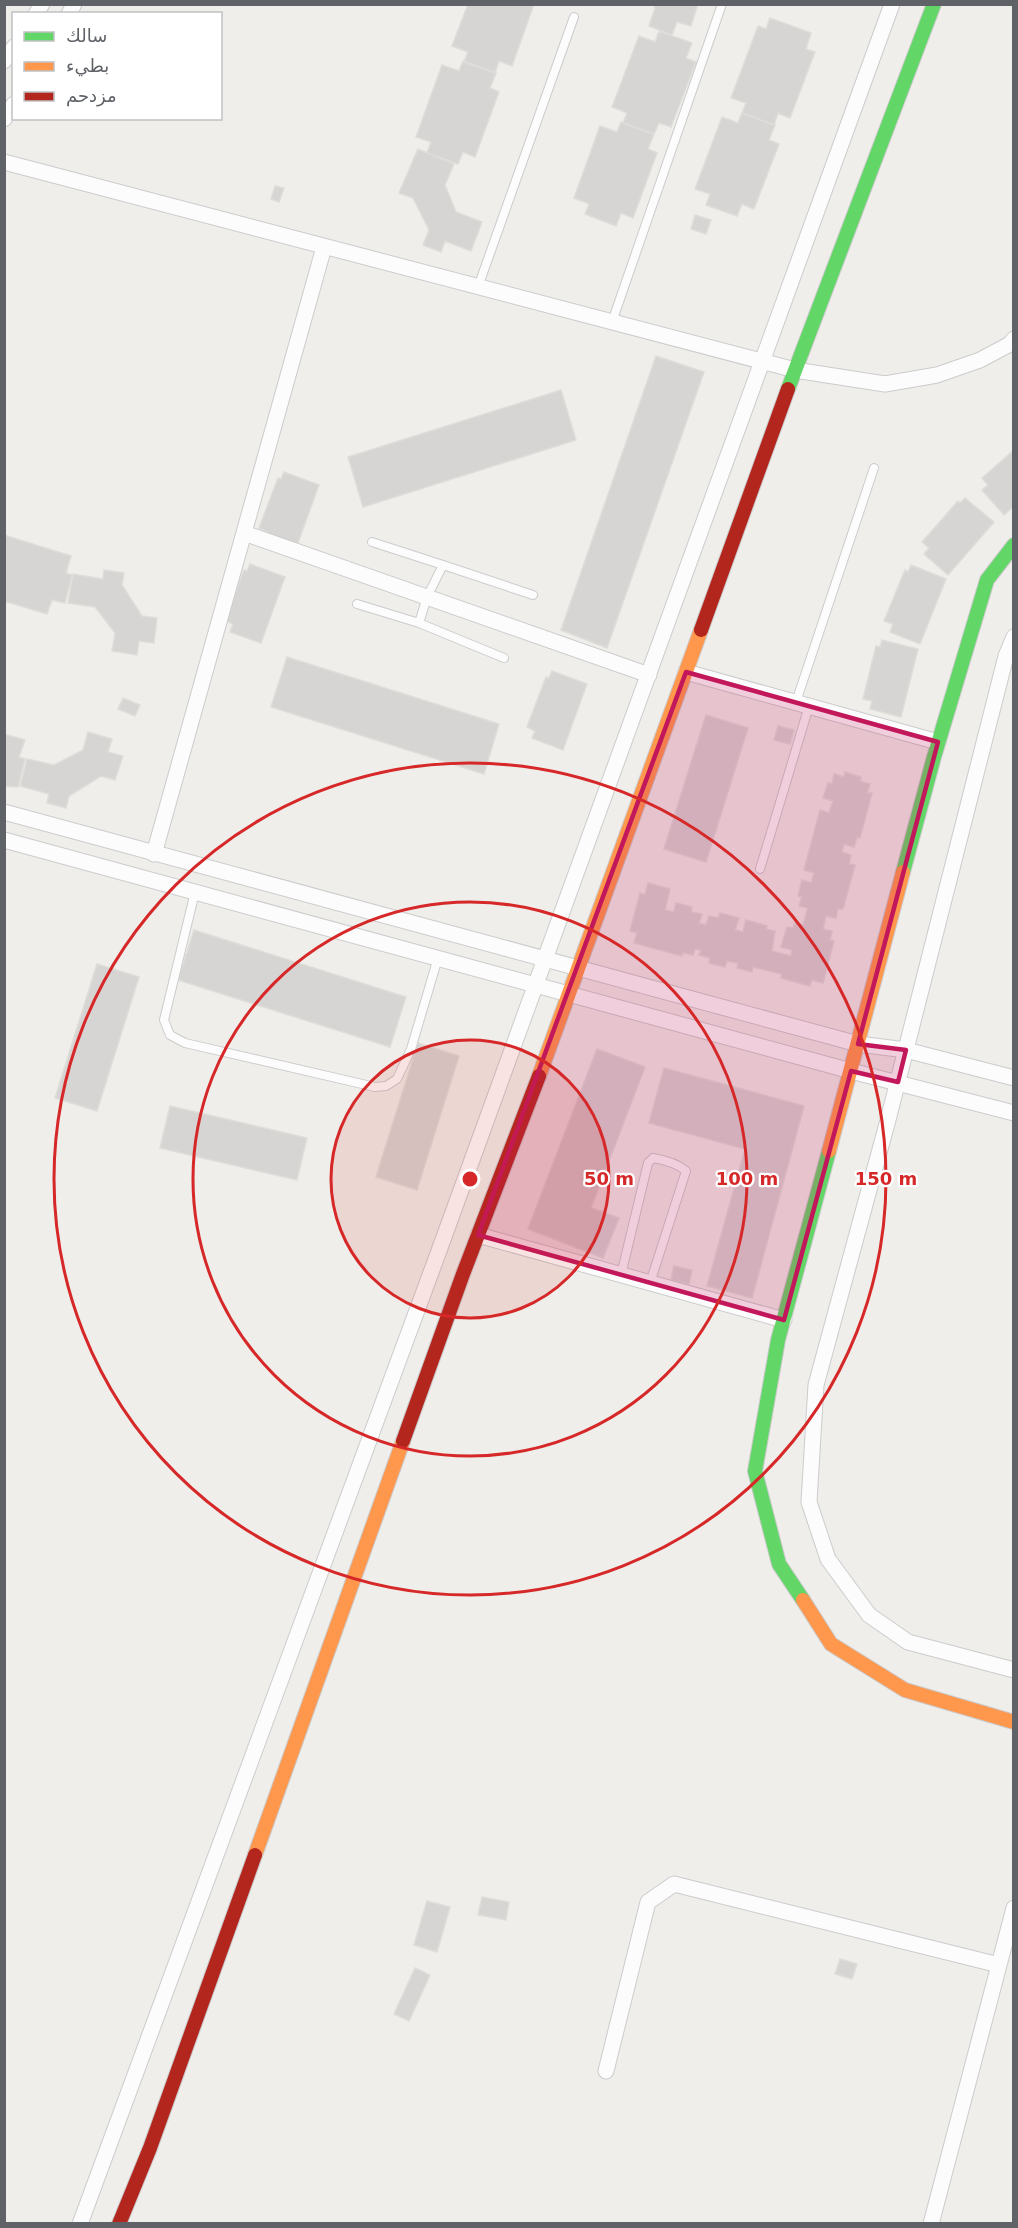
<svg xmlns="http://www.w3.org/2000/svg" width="1018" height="2228" font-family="'DejaVu Sans','Noto Sans Arabic',sans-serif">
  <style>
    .building { fill: #d6d5d3; stroke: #deddd9; stroke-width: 1.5 }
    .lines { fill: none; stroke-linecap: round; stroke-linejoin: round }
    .lane-casing { stroke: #cbcccc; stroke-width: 10 }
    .street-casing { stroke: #cbcccc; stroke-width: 17 }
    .fast-casing { stroke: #cacacb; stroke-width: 16 }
    .slow-casing { stroke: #cacacb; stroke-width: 16 }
    .jam-casing { stroke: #cacacb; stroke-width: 16 }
    .lane { stroke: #fdfcfc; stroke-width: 8 }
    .street { stroke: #fdfcfc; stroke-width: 15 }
    .fast { stroke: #63d668; stroke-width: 14 }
    .slow { stroke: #ff974d; stroke-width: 14 }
    .jam { stroke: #b3261e; stroke-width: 14 }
    .marked { fill: #c2185b; fill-opacity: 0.2; stroke: #c2185b; stroke-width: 4.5; stroke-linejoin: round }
    .ring { fill: none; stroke: #d62828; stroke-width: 3 }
    .centre { fill: #d62828; stroke: #fff; stroke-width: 3 }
    .ring-label { font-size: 18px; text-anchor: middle; font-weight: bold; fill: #d62828; stroke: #fff; stroke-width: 4.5; stroke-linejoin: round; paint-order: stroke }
  </style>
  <rect width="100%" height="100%" fill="#efeeea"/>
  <!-- building -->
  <path class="building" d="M 468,4 L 534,4 L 512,66 L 499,61 L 495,73 L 464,62 L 468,52 L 452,46 Z
    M 653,4 L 698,4 L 691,26 L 677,22 L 672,35 L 649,26 L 655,8 Z
    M 770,18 L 811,33 L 806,49 L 815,52 L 790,118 L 778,113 L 774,125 L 742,113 L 746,103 L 731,98 L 758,26 L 766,29 Z
    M 659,31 L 692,43 L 686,58 L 696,62 L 671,127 L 659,123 L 654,134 L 623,123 L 627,113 L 612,107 L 639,36 L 655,42 Z
    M 463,61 L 496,73 L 490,88 L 499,92 L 475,157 L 463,152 L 458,164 L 427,153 L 431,142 L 416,137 L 442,65 L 459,71 Z
    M 742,113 L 775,125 L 769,140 L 779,144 L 754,209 L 742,204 L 737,216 L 706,205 L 710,194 L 695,189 L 722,117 L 738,123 Z
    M 621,122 L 654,134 L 648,149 L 657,153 L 633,218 L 621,213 L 616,226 L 585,214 L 589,204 L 574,198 L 600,126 L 617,132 Z
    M 418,149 L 454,164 L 445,185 L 456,212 L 482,222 L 471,251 L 445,241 L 441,252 L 423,245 L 429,230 L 413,198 L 399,193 Z
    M 275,186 L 284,188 L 279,202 L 271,199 Z
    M 695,215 L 711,220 L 706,234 L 691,229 Z
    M 656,356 L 704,372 L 607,648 L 561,630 Z
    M 561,390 L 576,440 L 363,507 L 348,457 Z
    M 1014,450 L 1014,506 L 1004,515 L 982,490 L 988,485 L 982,478 Z
    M 284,472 L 319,485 L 295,551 L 265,539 L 268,532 L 259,528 L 278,478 L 281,479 Z
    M 965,498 L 994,522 L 948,575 L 924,554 L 929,548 L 922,542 L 958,501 L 960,503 Z
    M 4,535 L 71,556 L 66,573 L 72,575 L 65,603 L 52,600 L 47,614 L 4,601 Z
    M 250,564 L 285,577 L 261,643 L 230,632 L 233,624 L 225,621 L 244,570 L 247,571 Z
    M 911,565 L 946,579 L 920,644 L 890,632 L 893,624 L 884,621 L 905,570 L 908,572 Z
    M 104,570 L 124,573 L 122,585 L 142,616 L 157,618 L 154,643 L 139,641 L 137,655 L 112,651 L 115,633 L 95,607 L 68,603 L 73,574 L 103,579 Z
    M 882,640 L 918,649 L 901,717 L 870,709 L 872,701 L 863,699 L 876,646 L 880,647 Z
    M 287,657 L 499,724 L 484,774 L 271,707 Z
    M 552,671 L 587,684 L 563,750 L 532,738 L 535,731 L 527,727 L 546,677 L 549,678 Z
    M 123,698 L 140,705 L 135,716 L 118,709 Z
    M 706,715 L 748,728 L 706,862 L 664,849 Z
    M 778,726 L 794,730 L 790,744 L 774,740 Z
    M 88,732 L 112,739 L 108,752 L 123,756 L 115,780 L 101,776 L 69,796 L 66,808 L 47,803 L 49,794 L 20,786 L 27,759 L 54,765 L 83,750 Z
    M 4,734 L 25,740 L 19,757 L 25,759 L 18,787 L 4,786 Z
    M 845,772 L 861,777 L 860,781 L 870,784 L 867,793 L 872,793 L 860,838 L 857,837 L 854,847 L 844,844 L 842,852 L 851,855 L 849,864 L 855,865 L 843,909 L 838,909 L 836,918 L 826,916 L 823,929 L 832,931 L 830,940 L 834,941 L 823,983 L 812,980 L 810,986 L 781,978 L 782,974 L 753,967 L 752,972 L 737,968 L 738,963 L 727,961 L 725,967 L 709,963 L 710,958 L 699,955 L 701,950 L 695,949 L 693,955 L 682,952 L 682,956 L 634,943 L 637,933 L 630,931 L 640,893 L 645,895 L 648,883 L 670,889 L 665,910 L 674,912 L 676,903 L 692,907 L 691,912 L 702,914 L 699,923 L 706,925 L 709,916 L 718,918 L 720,913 L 739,918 L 735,930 L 743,932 L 746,920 L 767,926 L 766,929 L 775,931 L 772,951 L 791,956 L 792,950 L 781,947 L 787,927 L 793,928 L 795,922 L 803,925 L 808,908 L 799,906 L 802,897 L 798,896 L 802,880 L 811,883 L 814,873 L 804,870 L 820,810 L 829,813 L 833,801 L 823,798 L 828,783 L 832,784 L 834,774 L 844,777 Z
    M 194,930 L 406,997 L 390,1047 L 178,980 Z
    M 97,964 L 139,977 L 97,1111 L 55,1098 Z
    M 418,1043 L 459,1056 L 417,1190 L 376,1177 Z
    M 597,1049 L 645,1067 L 591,1208 L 619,1218 L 603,1258 L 528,1229 Z
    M 664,1068 L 804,1106 L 752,1298 L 707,1286 L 745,1149 L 649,1123 Z
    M 170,1106 L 307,1138 L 297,1180 L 160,1148 Z
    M 674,1266 L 692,1270 L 689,1284 L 671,1280 Z
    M 482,1897 L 509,1902 L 506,1920 L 478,1915 Z
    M 427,1901 L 450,1907 L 437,1952 L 414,1945 Z
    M 840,1959 L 857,1964 L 852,1979 L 835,1974 Z
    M 415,1968 L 430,1975 L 409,2021 L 394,2014 Z"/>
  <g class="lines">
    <defs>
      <path id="lane" d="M 478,287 L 574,17
        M 612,322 L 722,4
        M 372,542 L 443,565
        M 357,604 L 419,623 L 427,597 L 443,565 L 533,595
        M 419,623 L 504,658
        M 796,702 L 874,468
        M 760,869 L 809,706
        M 195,892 L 164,1020 L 170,1035 L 185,1043 L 375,1087 L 386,1086 L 397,1079 L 411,1049 L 438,958
        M 621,1275 L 648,1163 L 653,1158 C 665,1160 677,1163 686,1171 L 650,1283"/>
      <path id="street" d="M 36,14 L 42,4
        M 69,14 L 74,4
        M 4,61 L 14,47
        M 4,119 L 14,104
        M 4,162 L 795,370 L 885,384 L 937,375 L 980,360 L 1010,344 L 1014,339
        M 244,533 L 649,675
        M 1014,637 L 1006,656 L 888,1120 L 816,1385 L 809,1502 L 828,1559 L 869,1615 L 908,1642 L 1014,1670
        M 686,672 L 938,742
        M 4,812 L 858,1044 L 906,1050 L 1014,1078
        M 4,840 L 851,1071 L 1014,1113
        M 154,854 L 324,247
        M 478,1235 L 784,1320
        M 606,2071 L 648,1902 L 674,1884 L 999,1965
        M 80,2224 L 440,1248 L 892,4
        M 931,2224 L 1014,1908"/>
      <path id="fast" d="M 788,389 L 934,4
        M 903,872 L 934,757 L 987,580 L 1014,545
        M 803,1600 L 779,1564 L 755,1471 L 778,1340 L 829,1151"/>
      <path id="slow" d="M 539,1076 L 701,630
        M 829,1151 L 903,872
        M 803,1600 L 831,1644 L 905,1690 L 1014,1722
        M 255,1855 L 403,1441"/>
      <path id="jam" d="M 701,630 L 788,389
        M 403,1441 L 463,1274 L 539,1076
        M 119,2224 L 150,2148 L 255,1855"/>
    </defs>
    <!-- lane casing -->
    <use href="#lane" class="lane-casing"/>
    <!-- street casing -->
    <use href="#street" class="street-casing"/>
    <!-- fast casing -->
    <use href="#fast" class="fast-casing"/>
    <!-- slow casing -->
    <use href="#slow" class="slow-casing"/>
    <!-- jam casing -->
    <use href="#jam" class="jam-casing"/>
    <!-- lane -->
    <use href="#lane" class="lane"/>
    <!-- street -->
    <use href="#street" class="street"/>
    <!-- fast -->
    <use href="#fast" class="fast"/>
    <!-- slow -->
    <use href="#slow" class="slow"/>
    <!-- jam -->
    <use href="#jam" class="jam"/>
  </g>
  <!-- marked area -->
  <path class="marked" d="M 686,672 L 938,742 L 858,1044 L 906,1050 L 898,1082 L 851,1071 L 784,1320 L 478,1235 Z"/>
  <!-- distance rings -->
  <circle cx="470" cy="1179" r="139" fill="#d62828" fill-opacity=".12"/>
  <g class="ring">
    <circle cx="470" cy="1179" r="139"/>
    <circle cx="470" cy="1179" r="277"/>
    <circle cx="470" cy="1179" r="416"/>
  </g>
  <circle cx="470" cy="1179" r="9" class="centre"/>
  <g class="ring-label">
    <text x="609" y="1185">50 m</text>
    <text x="747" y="1185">100 m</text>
    <text x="886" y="1185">150 m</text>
  </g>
  <!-- border -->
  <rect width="1018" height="2228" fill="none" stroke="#5f6368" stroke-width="12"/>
  <!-- legend -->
  <rect x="12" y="12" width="210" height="108" fill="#ffffff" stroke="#bfc1c3" stroke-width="1.5"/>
  <rect x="24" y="32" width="30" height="9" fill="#63d668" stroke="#bfc1c3" stroke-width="1.5"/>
  <text x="66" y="42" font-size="18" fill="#5f6368">سالك</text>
  <rect x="24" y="62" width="30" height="9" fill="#ff974d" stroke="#bfc1c3" stroke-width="1.5"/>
  <text x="66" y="72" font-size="18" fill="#5f6368">بطيء</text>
  <rect x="24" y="92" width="30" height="9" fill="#b3261e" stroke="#bfc1c3" stroke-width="1.5"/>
  <text x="66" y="102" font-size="18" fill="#5f6368">مزدحم</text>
</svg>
